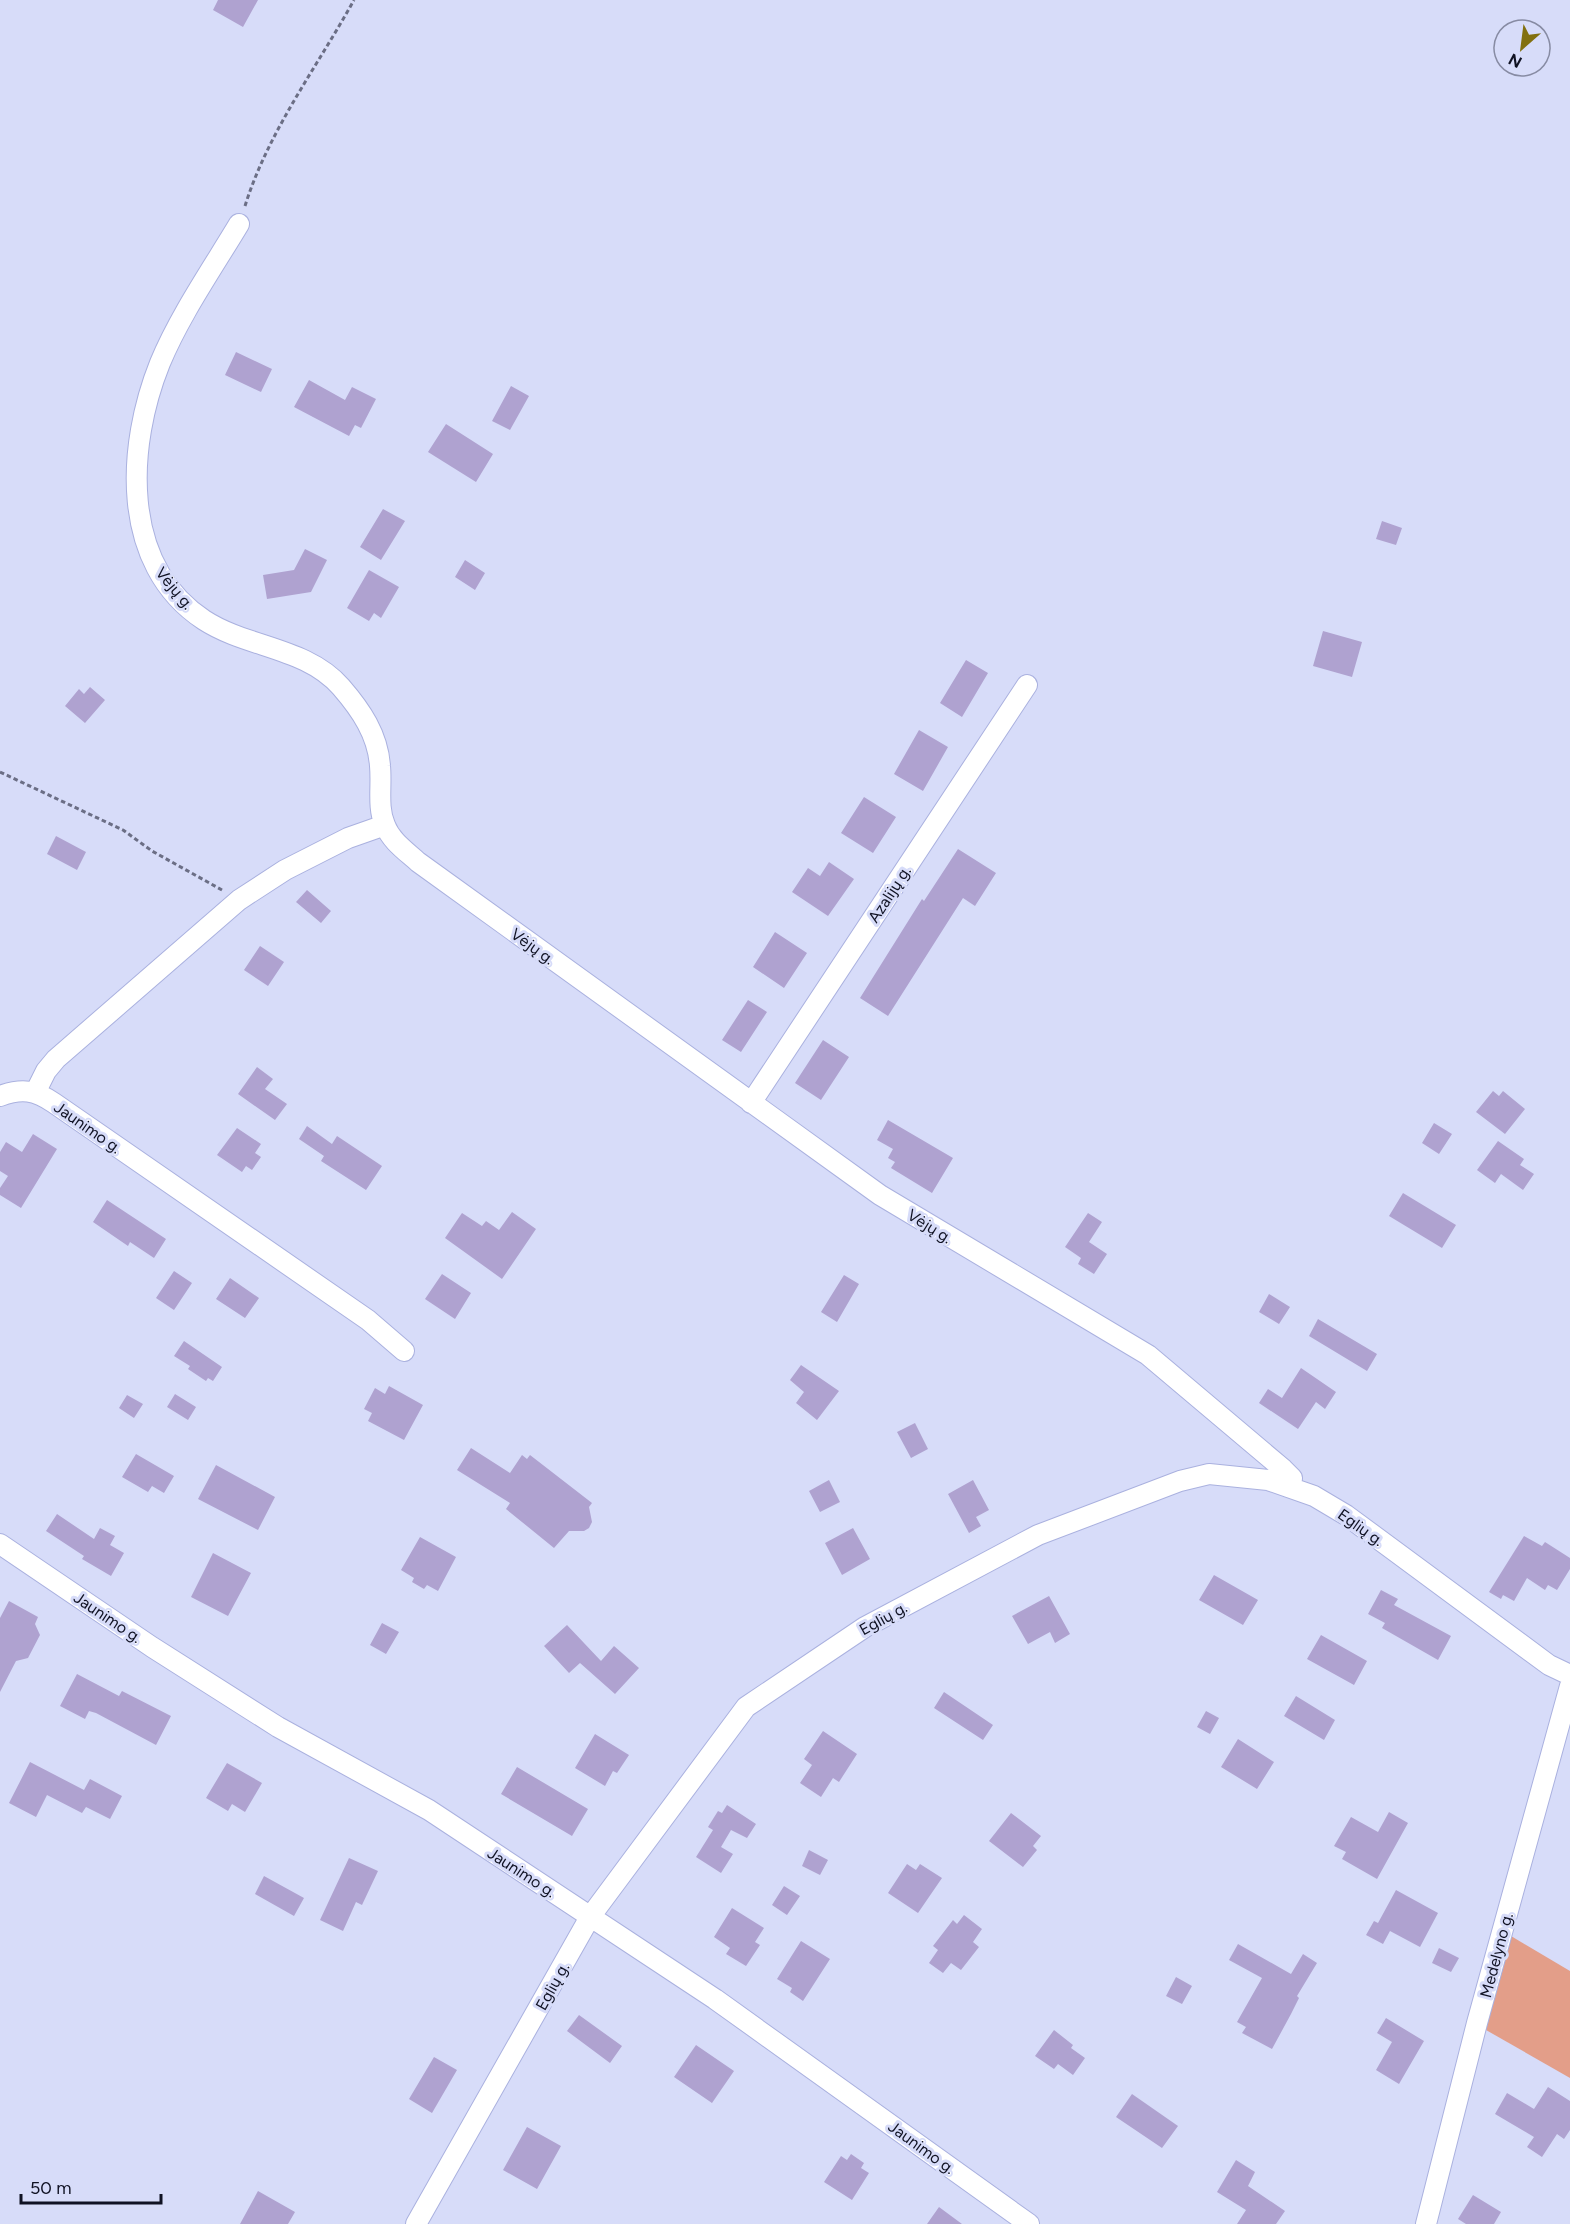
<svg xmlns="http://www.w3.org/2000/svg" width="1570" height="2224" font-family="Figtree,sans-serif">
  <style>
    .green { fill: #e39e89 }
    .building { fill: #afa2d0 }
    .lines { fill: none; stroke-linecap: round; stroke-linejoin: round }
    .minor-casing { stroke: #aab1df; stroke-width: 22 }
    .path { stroke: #6b6e85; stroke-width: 3; stroke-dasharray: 4.5 3; stroke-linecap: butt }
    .minor { stroke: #fff; stroke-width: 20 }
    .labels { text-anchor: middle; stroke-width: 6; stroke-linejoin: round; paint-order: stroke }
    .street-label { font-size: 16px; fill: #101223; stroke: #d7dcf9 }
  </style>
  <rect width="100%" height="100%" fill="#d7dcf9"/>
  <!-- green -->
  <path class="green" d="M 1511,1936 L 1570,1971 L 1570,2078 L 1486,2030 Z"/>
  <!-- building -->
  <path class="building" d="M 218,0 L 258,0 L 243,27 L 213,10 Z
    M 236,352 L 272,369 L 261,392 L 225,375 Z
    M 309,380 L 345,400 L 352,387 L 376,399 L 361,428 L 355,425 L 349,436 L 294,407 Z
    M 511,386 L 529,396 L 510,430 L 492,421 Z
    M 446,424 L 493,454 L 476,482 L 428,452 Z
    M 383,509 L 405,521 L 381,560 L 360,547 Z
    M 1382,521 L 1402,528 L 1396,545 L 1376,539 Z
    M 305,549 L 327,560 L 311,592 L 267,599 L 263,575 L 294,570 Z
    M 465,560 L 485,573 L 475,590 L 455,577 Z
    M 369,570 L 399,587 L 381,618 L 374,613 L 369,621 L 347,608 Z
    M 1323,631 L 1362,642 L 1352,677 L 1313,666 Z
    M 966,660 L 988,673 L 962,717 L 940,703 Z
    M 90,687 L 105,700 L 85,723 L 65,706 L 79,689 L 84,694 Z
    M 919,730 L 948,747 L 923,791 L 894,774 Z
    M 864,797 L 896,817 L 873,853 L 841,833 Z
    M 56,836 L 86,852 L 77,870 L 47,854 Z
    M 958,849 L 996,873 L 975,906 L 963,898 L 888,1016 L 860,998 L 922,899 L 924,901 Z
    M 829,862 L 854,879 L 828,916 L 792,892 L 808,868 L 820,876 Z
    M 307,890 L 331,911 L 321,923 L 296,902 Z
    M 775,932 L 807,953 L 784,988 L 753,967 Z
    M 260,946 L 284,962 L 268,986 L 244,970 Z
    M 748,1000 L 767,1012 L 741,1052 L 722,1040 Z
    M 823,1040 L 849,1057 L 821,1100 L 795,1083 Z
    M 257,1067 L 273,1079 L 265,1089 L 287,1104 L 275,1120 L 238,1094 Z
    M 1493,1091 L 1499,1096 L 1503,1091 L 1525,1109 L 1505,1134 L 1476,1112 Z
    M 888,1120 L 953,1158 L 932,1193 L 891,1168 L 895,1162 L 888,1158 L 893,1149 L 877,1140 Z
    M 1434,1123 L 1452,1134 L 1439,1154 L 1422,1143 Z
    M 307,1126 L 332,1144 L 337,1136 L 382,1166 L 366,1190 L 321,1161 L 324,1156 L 299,1139 Z
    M 237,1128 L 261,1144 L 255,1153 L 261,1157 L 252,1170 L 246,1166 L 242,1172 L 217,1155 Z
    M 33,1134 L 57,1149 L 21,1208 L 0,1195 L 0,1188 L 8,1176 L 0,1171 L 0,1152 L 6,1142 L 22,1152 Z
    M 1498,1141 L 1524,1159 L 1520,1165 L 1534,1174 L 1523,1190 L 1501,1174 L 1495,1183 L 1477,1170 Z
    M 1403,1193 L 1456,1225 L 1442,1248 L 1389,1216 Z
    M 107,1200 L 166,1239 L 154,1258 L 130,1242 L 128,1246 L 93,1222 Z
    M 512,1212 L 536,1229 L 502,1279 L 445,1238 L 462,1213 L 482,1226 L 486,1221 L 499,1230 Z
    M 1088,1213 L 1102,1222 L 1089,1242 L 1107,1254 L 1094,1274 L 1078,1264 L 1081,1258 L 1065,1247 Z
    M 174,1271 L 192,1283 L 174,1310 L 156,1298 Z
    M 442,1274 L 471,1293 L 455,1319 L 425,1299 Z
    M 844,1275 L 859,1284 L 837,1322 L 821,1312 Z
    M 230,1278 L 259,1298 L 245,1318 L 216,1299 Z
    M 1269,1294 L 1290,1307 L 1279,1324 L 1259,1312 Z
    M 1318,1319 L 1377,1354 L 1367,1371 L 1309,1336 Z
    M 184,1341 L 222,1367 L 213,1381 L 208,1378 L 206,1381 L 188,1369 L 190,1366 L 174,1356 Z
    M 801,1365 L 839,1391 L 817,1420 L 796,1403 L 804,1392 L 790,1380 Z
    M 1301,1368 L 1336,1392 L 1325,1409 L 1316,1402 L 1298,1429 L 1259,1403 L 1268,1389 L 1282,1398 Z
    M 389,1386 L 423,1405 L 404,1440 L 368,1421 L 372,1413 L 364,1409 L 375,1388 L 385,1394 Z
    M 175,1394 L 196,1407 L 188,1420 L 167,1407 Z
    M 127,1395 L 143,1404 L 134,1418 L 119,1408 Z
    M 915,1423 L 928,1449 L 911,1458 L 897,1432 Z
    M 471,1448 L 510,1473 L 522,1455 L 527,1459 L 530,1455 L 592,1503 L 589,1507 L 592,1522 L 589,1528 L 584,1531 L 569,1531 L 554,1548 L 506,1509 L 510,1503 L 457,1470 Z
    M 136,1454 L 174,1476 L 164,1493 L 152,1486 L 148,1492 L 122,1477 Z
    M 216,1465 L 275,1497 L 258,1530 L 198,1499 Z
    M 829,1480 L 840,1502 L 820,1512 L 809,1491 Z
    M 973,1480 L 989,1510 L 976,1517 L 981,1526 L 969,1533 L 948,1494 Z
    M 57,1514 L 94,1539 L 100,1528 L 115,1536 L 110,1545 L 124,1553 L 111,1576 L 82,1559 L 84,1556 L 46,1531 Z
    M 853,1528 L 870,1559 L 842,1575 L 825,1543 Z
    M 1524,1536 L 1542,1546 L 1545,1542 L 1570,1558 L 1570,1569 L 1557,1590 L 1548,1585 L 1545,1590 L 1527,1578 L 1514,1601 L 1503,1595 L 1501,1599 L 1489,1592 Z
    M 420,1537 L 456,1557 L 438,1591 L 427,1585 L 424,1589 L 412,1582 L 414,1578 L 401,1570 Z
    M 213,1553 L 251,1573 L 228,1616 L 191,1597 Z
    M 1214,1575 L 1258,1600 L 1243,1625 L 1199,1600 Z
    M 1381,1590 L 1398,1599 L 1394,1605 L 1451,1636 L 1438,1660 L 1382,1628 L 1385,1623 L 1368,1614 Z
    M 1049,1596 L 1070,1634 L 1055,1643 L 1050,1632 L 1028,1644 L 1012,1616 Z
    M 9,1601 L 38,1617 L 35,1624 L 40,1635 L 28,1658 L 16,1661 L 0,1692 L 0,1618 Z
    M 382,1623 L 399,1632 L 386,1654 L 370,1645 Z
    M 567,1625 L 601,1661 L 614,1646 L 639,1668 L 615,1694 L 580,1663 L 569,1673 L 544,1646 Z
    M 1321,1635 L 1367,1661 L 1354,1685 L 1307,1659 Z
    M 77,1674 L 119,1696 L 122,1691 L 171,1716 L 156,1745 L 96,1713 L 89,1711 L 85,1719 L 60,1706 Z
    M 944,1692 L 993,1725 L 983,1740 L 934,1708 Z
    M 1296,1696 L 1335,1720 L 1324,1740 L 1284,1716 Z
    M 1206,1711 L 1219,1718 L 1210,1734 L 1197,1727 Z
    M 823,1731 L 857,1754 L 839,1782 L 833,1778 L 821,1797 L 800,1783 L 812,1765 L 804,1759 Z
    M 595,1734 L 629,1755 L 617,1773 L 613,1771 L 605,1786 L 575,1768 Z
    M 1238,1739 L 1274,1762 L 1257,1789 L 1221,1767 Z
    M 30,1762 L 84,1790 L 90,1779 L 122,1796 L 110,1819 L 86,1807 L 82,1813 L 47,1795 L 36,1817 L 9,1803 Z
    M 227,1763 L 262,1783 L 245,1812 L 232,1804 L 228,1811 L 206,1798 Z
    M 517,1767 L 588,1809 L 572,1836 L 501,1794 Z
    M 727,1805 L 756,1824 L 747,1838 L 731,1830 L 721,1847 L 733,1854 L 721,1873 L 696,1857 L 713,1830 L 708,1827 L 718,1811 L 722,1813 Z
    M 1389,1812 L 1408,1823 L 1377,1879 L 1342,1859 L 1346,1852 L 1334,1846 L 1351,1817 L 1378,1832 Z
    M 1011,1813 L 1041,1836 L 1033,1846 L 1037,1850 L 1023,1867 L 989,1841 Z
    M 809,1850 L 828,1860 L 820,1875 L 802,1866 Z
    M 349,1858 L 378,1871 L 362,1905 L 356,1902 L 343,1931 L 320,1920 Z
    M 907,1864 L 916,1870 L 920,1864 L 942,1878 L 918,1913 L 888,1893 Z
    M 264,1876 L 304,1898 L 294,1916 L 255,1894 Z
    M 784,1886 L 800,1896 L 787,1915 L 772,1905 Z
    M 1396,1890 L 1438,1913 L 1420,1947 L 1390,1931 L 1383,1944 L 1366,1935 L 1374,1921 L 1378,1923 Z
    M 732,1908 L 764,1928 L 755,1942 L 760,1945 L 746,1966 L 726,1954 L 730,1948 L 714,1937 Z
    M 964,1915 L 982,1929 L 973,1942 L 979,1947 L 961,1970 L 951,1963 L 943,1973 L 929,1963 L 938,1950 L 933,1946 L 953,1920 L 957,1924 Z
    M 801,1941 L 830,1959 L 803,2001 L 790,1992 L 792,1988 L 777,1979 Z
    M 1238,1944 L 1291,1974 L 1303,1954 L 1317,1963 L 1297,1996 L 1299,1998 L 1291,2014 L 1272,2049 L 1242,2033 L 1246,2027 L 1237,2022 L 1262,1978 L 1229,1960 Z
    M 1439,1948 L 1459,1958 L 1451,1972 L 1432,1963 Z
    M 1176,1977 L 1192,1986 L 1182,2004 L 1166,1996 Z
    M 579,2015 L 622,2046 L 610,2063 L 567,2031 Z
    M 1386,2018 L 1424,2041 L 1399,2084 L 1376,2070 L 1392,2042 L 1377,2033 Z
    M 1054,2030 L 1073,2045 L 1071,2048 L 1085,2058 L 1073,2075 L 1058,2064 L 1054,2069 L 1035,2056 Z
    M 696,2045 L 734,2071 L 712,2103 L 674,2077 Z
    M 434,2057 L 457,2070 L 432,2113 L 409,2099 Z
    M 1548,2087 L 1570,2101 L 1570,2130 L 1564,2139 L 1557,2134 L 1542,2157 L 1527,2147 L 1534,2137 L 1495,2114 L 1507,2093 L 1534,2109 Z
    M 1132,2094 L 1178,2126 L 1162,2148 L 1116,2117 Z
    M 527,2127 L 561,2146 L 537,2189 L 503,2170 Z
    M 851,2154 L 864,2163 L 861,2168 L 869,2173 L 852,2200 L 824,2182 L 841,2156 L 847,2160 Z
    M 1236,2160 L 1255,2172 L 1248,2186 L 1285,2211 L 1276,2224 L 1237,2224 L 1246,2210 L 1217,2192 Z
    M 258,2191 L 295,2212 L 288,2224 L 240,2224 Z
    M 1473,2195 L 1501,2212 L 1494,2224 L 1466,2224 L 1458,2219 Z
    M 939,2207 L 962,2224 L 927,2224 Z"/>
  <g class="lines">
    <defs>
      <path id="minor" d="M 239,224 C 212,269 180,315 160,363 C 127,445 119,564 204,620 C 247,648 306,647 341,687 C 361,710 378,735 380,766 C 382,786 377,807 385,825 C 391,841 406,851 418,862 L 880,1195 L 1148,1355 L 1283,1469 L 1292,1478 L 1291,1487
        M 36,1091 L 46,1071 L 56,1059 L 239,900 L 285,870 L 348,838 L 385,825
        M 0,1096 C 22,1088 35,1090 54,1103 L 368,1320 L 404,1351
        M 751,1103 L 1027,685
        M 0,1544 L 152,1647 L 278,1727 L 429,1810 L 715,1999 L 1029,2224
        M 416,2224 L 590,1917 L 746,1707 L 865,1627 L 1038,1535 L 1180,1481 L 1209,1474 L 1268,1480 L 1314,1496 L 1346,1515 L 1549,1665 L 1570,1675
        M 1426,2224 L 1477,2023 L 1570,1686"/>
    </defs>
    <!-- minor casing -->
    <use href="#minor" class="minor-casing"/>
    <!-- path -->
    <path class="path" d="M 245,206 C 268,132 317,67 354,0
      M 0,772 L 123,830 L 152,851 L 222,890"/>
    <!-- minor -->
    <use href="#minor" class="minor"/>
  </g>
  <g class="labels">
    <!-- street labels -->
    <g class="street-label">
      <text transform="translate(175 588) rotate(50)" y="6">Vėjų g.</text>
      <text transform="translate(889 894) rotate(-57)" y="6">Azalijų g.</text>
      <text transform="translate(533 946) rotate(36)" y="6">Vėjų g.</text>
      <text transform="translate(88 1127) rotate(35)" y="6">Jaunimo g.</text>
      <text transform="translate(930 1226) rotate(32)" y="6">Vėjų g.</text>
      <text transform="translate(1361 1527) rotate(35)" y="6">Eglių g.</text>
      <text transform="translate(108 1617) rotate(34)" y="6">Jaunimo g.</text>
      <text transform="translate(883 1618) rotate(-29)" y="6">Eglių g.</text>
      <text transform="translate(522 1872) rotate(33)" y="6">Jaunimo g.</text>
      <text transform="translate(1496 1955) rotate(-75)" y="6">Medelyno g.</text>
      <text transform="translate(552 1986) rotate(-61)" y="6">Eglių g.</text>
      <text transform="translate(922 2147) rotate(36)" y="6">Jaunimo g.</text>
    </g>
  </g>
  <!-- north arrow -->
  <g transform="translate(1522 48) rotate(208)"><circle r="28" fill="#d7dcf9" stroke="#878ba3" stroke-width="1.5"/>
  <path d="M0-4.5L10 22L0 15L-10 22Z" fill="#82700f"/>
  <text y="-9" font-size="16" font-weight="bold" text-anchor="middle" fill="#101223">N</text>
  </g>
  <!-- scale -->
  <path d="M21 2194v9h140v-9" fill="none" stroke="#101223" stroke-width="3"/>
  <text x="30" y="2194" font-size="18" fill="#101223" stroke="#d7dcf9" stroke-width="4.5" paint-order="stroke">50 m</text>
</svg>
